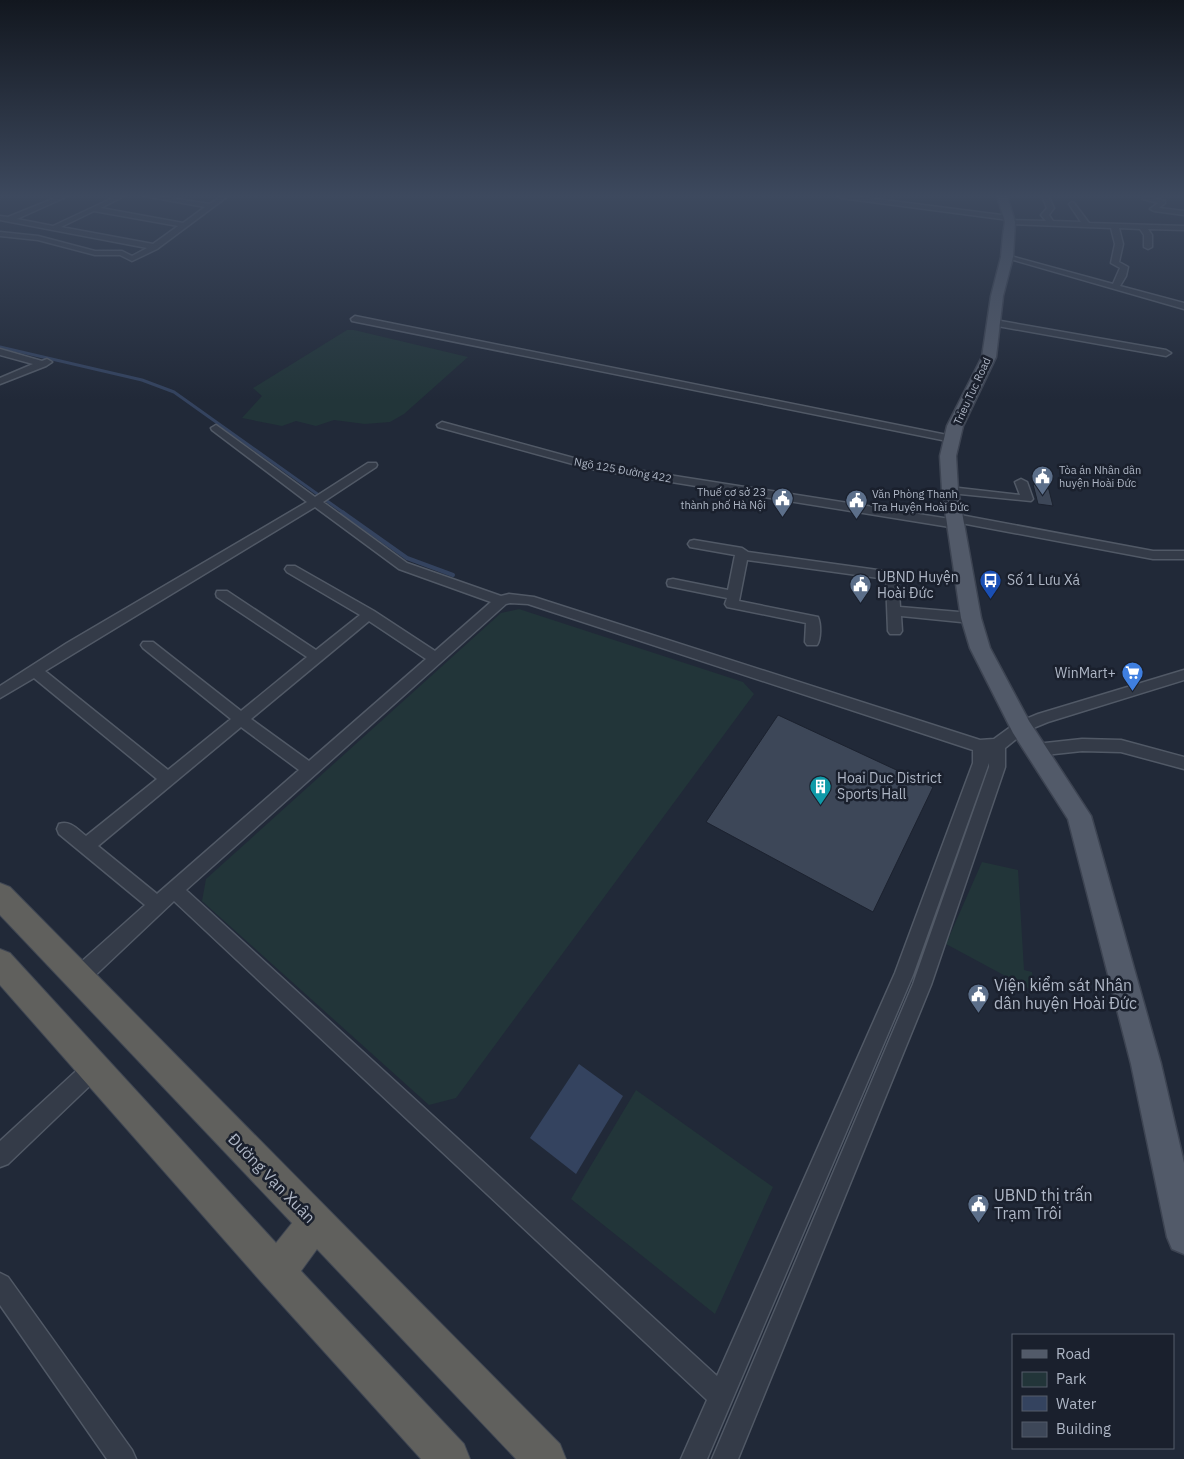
<svg xmlns="http://www.w3.org/2000/svg" width="1184" height="1459" font-family="'IBM Plex Sans',sans-serif">
  <style>
    .green { fill: #223539 }
    .water { fill: #34435f }
    .lines { fill: none; stroke-linecap: round; stroke-linejoin: round }
    .stream-far1 { stroke: #34435f; stroke-width: 3 }
    .stream { stroke: #34435f; stroke-width: 4 }
    .building { fill: #3d4758; stroke: #1c222f }
    .minor-casing { stroke: #515966; stroke-width: 3 }
    .primary-casing { stroke: #3d4452; stroke-width: 3 }
    .trunk-casing { stroke: #3f4653; stroke-width: 2 }
    .minor { fill: #343b48; fill-rule: evenodd }
    .primary { fill: #525a69; fill-rule: evenodd }
    .trunk { fill: #60605d; fill-rule: evenodd }
    .labels { text-anchor: middle; stroke-width: 5; stroke-linejoin: round; paint-order: stroke }
    .far-street-label { font-size: 11px; fill: #aeb6c5; stroke: #1a202d }
    .far-poi-label { font-size: 11px; fill: #aeb6c5; stroke: #1a202d; text-anchor: start }
    .poi-label { font-size: 14px; fill: #aeb6c5; stroke: #1a202d; text-anchor: start }
    .near-poi-label { font-size: 16px; fill: #aeb6c5; stroke: #1a202d; text-anchor: start }
    .near-street-label { font-size: 16px; fill: #aeb6c5; stroke: #1a202d }
  </style>
  <rect width="100%" height="100%" fill="#212938"/>
  <!-- green -->
  <path class="green" d="M 347,330 L 354,330 L 468,357 L 404,414 L 390,422 L 365,424 L 334,420 L 316,426 L 296,421 L 282,426 L 242,418 L 262,396 L 253,388 Z
    M 519,609 L 743,682 L 754,694 L 456,1098 L 429,1105 L 202,901 L 206,879 L 501,613 Z
    M 982,862 L 1018,870 L 1024,970 L 1032,972 L 1035,992 L 946,944 Z
    M 636,1090 L 773,1187 L 715,1314 L 571,1199 Z"/>
  <!-- water -->
  <path class="water" d="M 579,1064 L 623,1096 L 576,1174 L 530,1138 Z"/>
  <g class="lines">
    <!-- stream-far1 -->
    <path class="stream-far1" d="M 0,347 L 142,380 L 174,392 L 344,513"/>
    <!-- stream -->
    <path class="stream" d="M 342,512 L 407,558 L 453,575"/>
  </g>
  <!-- building -->
  <path class="building" d="M 1033,484 L 1048,486 L 1053,506 L 1038,504 Z
    M 778,715 L 933,787 L 873,912 L 706,822 Z"/>
  <g class="lines">
    <defs>
      <path id="minor" d="M 60,196 L 68,196 L 17,219 L 53,226 L 117,196 L 124,196 L 101,208 L 183,223 L 205,207 L 144,196 L 157,196 L 210,204 L 221,196 L 228,196 L 157,249 L 132,261 L 120,255 L 95,255 L 38,240 L 0,236 L 0,232 L 38,236 L 95,251 L 122,251 L 132,256 L 147,248 L 0,220 L 0,216 L 8,217 ZM 94,211 L 178,226 L 153,244 L 61,227 Z
        M 838,196 L 853,196 L 1009,216 L 1013,218 L 1010,220 L 1046,221 L 1041,215 L 1047,208 L 1042,196 L 1048,196 L 1054,208 L 1049,215 L 1053,221 L 1081,222 L 1069,204 L 1072,202 L 1074,203 L 1089,223 L 1184,226 L 1184,230 L 1148,229 L 1152,235 L 1152,247 L 1148,249 L 1144,247 L 1144,235 L 1140,229 L 1119,228 L 1123,244 L 1119,262 L 1128,267 L 1126,276 L 1120,286 L 1184,303 L 1184,309 L 1003,257 L 1007,255 L 1113,284 L 1120,268 L 1111,263 L 1115,244 L 1111,228 L 1010,224 L 1006,222 L 1009,220 L 841,198 Z
        M 1145,196 L 1165,201 L 1165,203 L 1159,208 L 1184,211 L 1184,215 L 1154,211 L 1150,209 L 1158,203 L 1143,199 L 1143,197 Z
        M 355,316 L 952,436 L 957,439 L 952,442 L 352,321 L 351,319 Z
        M 995,320 L 1166,350 L 1171,353 L 1166,356 L 992,325 L 992,321 Z
        M 0,349 L 42,361 L 47,359 L 52,362 L 46,366 L 0,384 L 0,378 L 33,364 L 0,355 Z
        M 442,422 L 592,463 L 950,519 L 951,515 L 955,514 L 1153,551 L 1184,551 L 1184,559 L 1153,559 L 961,523 L 960,527 L 956,528 L 591,469 L 438,427 L 437,425 Z
        M 216,425 L 315,497 L 368,463 L 376,463 L 377,465 L 376,467 L 323,502 L 407,563 L 501,596 L 509,594 L 534,597 L 980,740 L 994,739 L 1016,723 L 1038,714 L 1184,670 L 1184,680 L 1048,722 L 1026,731 L 1005,748 L 1005,767 L 931,985 L 738,1459 L 712,1459 L 913,984 L 989,767 L 989,752 L 989,763 L 913,975 L 707,1459 L 681,1459 L 707,1400 L 174,901 L 85,985 L 78,987 L 71,985 L 69,978 L 71,971 L 145,905 L 59,834 L 57,829 L 59,824 C 70,820 77,829 86,836 L 157,779 L 34,678 L 0,698 L 0,686 L 67,643 L 307,502 L 212,430 L 211,428 ZM 315,507 L 399,569 L 491,602 L 435,651 L 374,611 L 295,566 L 287,566 L 285,569 L 287,572 L 360,615 L 316,650 L 227,591 L 217,591 L 216,594 L 217,597 L 307,657 L 241,711 L 153,642 L 143,642 L 141,645 L 143,648 L 231,719 L 168,770 L 45,671 ZM 510,603 L 528,604 L 973,750 L 973,763 L 895,973 L 717,1376 L 186,890 L 506,604 ZM 369,621 L 426,659 L 309,761 L 251,719 ZM 241,727 L 299,770 L 157,894 L 98,846 Z
        M 1021,479 L 1027,482 L 1033,499 L 1031,501 L 950,493 L 944,490 L 950,487 L 1020,495 L 1015,482 Z
        M 694,540 L 742,548 L 748,552 L 892,572 L 898,576 L 900,607 L 971,613 L 976,615 L 978,618 L 976,621 L 971,623 L 901,616 L 902,631 L 900,634 L 890,634 L 888,631 L 886,579 L 747,560 L 739,601 L 818,617 C 821,624 821,639 817,645 L 807,645 L 805,642 L 806,623 L 732,608 L 727,607 L 725,604 L 727,598 L 668,586 L 667,583 L 668,580 L 673,579 L 728,590 L 735,555 L 690,547 L 688,544 L 690,541 Z
        M 1082,739 L 1121,740 L 1184,757 L 1184,769 L 1121,752 L 1082,751 L 1036,756 L 1031,754 L 1028,750 L 1031,746 L 1036,744 Z
        M 94,1058 L 101,1061 L 104,1068 L 101,1075 L 8,1164 L 0,1167 L 0,1141 L 87,1061 Z
        M 0,1273 L 8,1277 L 132,1450 L 136,1459 L 107,1459 L 0,1305 Z"/>
      <path id="primary" d="M 997,196 L 1007,196 L 1015,222 L 1013,257 L 1003,296 L 996,357 L 963,426 L 956,456 L 958,490 L 981,618 L 990,648 L 1029,721 L 1091,816 L 1161,1064 L 1184,1163 L 1184,1254 L 1172,1249 L 1167,1237 L 1131,1064 L 1068,819 L 1013,733 L 970,648 L 961,618 L 942,490 L 940,456 L 947,426 L 982,357 L 991,296 L 1001,257 L 1003,235 L 1005,222 Z"/>
      <path id="trunk" d="M 0,883 L 10,887 L 560,1444 L 566,1459 L 516,1459 L 317,1249 L 301,1271 L 464,1444 L 470,1459 L 421,1459 L 264,1285 L 0,985 L 0,949 L 10,953 L 276,1243 L 292,1223 L 0,915 Z"/>
    </defs>
    <!-- minor casing -->
    <use href="#minor" class="minor-casing"/>
    <!-- primary casing -->
    <use href="#primary" class="primary-casing"/>
    <!-- trunk casing -->
    <use href="#trunk" class="trunk-casing"/>
    <!-- minor -->
    <use href="#minor" class="minor"/>
    <!-- primary -->
    <use href="#primary" class="primary"/>
    <!-- trunk -->
    <use href="#trunk" class="trunk"/>
  </g>
  <!-- sky -->
  <linearGradient id="sky" x2="0" y2="1"><stop stop-color="#12171f"/><stop offset="0.49" stop-color="#3d495e"/><stop offset="1" stop-color="#3d495e" stop-opacity="0"/></linearGradient>
  <rect width="1184" height="400" fill="url(#sky)"/>
  <!-- icons -->
  <defs>
    <symbol id="civic-pin" viewBox="-11 -11 22 30"><path d="M0 17L-7.5 6A9.5 9.5 0 1 1 7.5 6Z" fill="#5c6f8a" stroke="#1a202d"/><path d="M-.6-6.5H3V-4.5H.6V-3L4-1V1h2V6H-6V1h2V-1L-.6-3ZM-1.2 2.5V6h2.4V2.5Z" fill="#fff"/></symbol>
    <symbol id="bus-pin" viewBox="-11 -11 22 30"><path d="M0 17L-7.5 6A9.5 9.5 0 1 1 7.5 6Z" fill="#1a4fb4" stroke="#1a202d"/><path d="M-5-6H5V4H4V6H2V4H-2V6H-4V4H-5ZM-3.5-4V0h7V-4ZM-3.5 1.2v1.5H-2V1.2ZM2 1.2v1.5H3.5V1.2Z" fill="#fff"/></symbol>
    <symbol id="supermarket-pin" viewBox="-11 -11 22 30"><path d="M0 17L-7.5 6A9.5 9.5 0 1 1 7.5 6Z" fill="#3f7fe0" stroke="#1a202d"/><path d="M-6-5.5h2.5l.6 2H6L4.5 2H-2.5L-4.4-4H-6ZM-1.5 3.2a1.3 1.3 0 1 0 .1 0ZM3 3.2a1.3 1.3 0 1 0 .1 0Z" fill="#fff"/></symbol>
    <symbol id="building-pin" viewBox="-11 -11 22 30"><path d="M0 17L-7.5 6A9.5 9.5 0 1 1 7.5 6Z" fill="#0f9aa8" stroke="#1a202d"/><path d="M-4-6H4V6H1V3H-1V6H-4ZM-2.5-4.3h1.7v1.8h-1.7ZM.8-4.3h1.7v1.8H.8ZM-2.5-1h1.7V.8h-1.7ZM.8-1h1.7V.8H.8Z" fill="#fff"/></symbol>
  </defs>
  <g fill-rule="evenodd">
    <use href="#civic-pin" x="1030" y="464" width="25" height="34"/>
    <use href="#civic-pin" x="770" y="486" width="25" height="34"/>
    <use href="#civic-pin" x="844" y="488" width="25" height="34"/>
    <use href="#bus-pin" x="978" y="568" width="25" height="34"/>
    <use href="#civic-pin" x="848" y="572" width="25" height="34"/>
    <use href="#supermarket-pin" x="1120" y="660" width="25" height="34"/>
    <use href="#building-pin" x="808" y="774" width="25" height="34"/>
    <use href="#civic-pin" x="966" y="982" width="25" height="34"/>
    <use href="#civic-pin" x="966" y="1192" width="25" height="34"/>
  </g>
  <g class="labels">
    <!-- far-street labels -->
    <g class="far-street-label">
      <text transform="translate(972 391) rotate(-65)" y="4">Trieu Tuc Road</text>
      <text transform="translate(623 470) rotate(10)" y="4">Ngõ 125 Đường 422</text>
    </g>
    <!-- far-poi labels -->
    <g class="far-poi-label">
      <text x="1059" y="474">Tòa án Nhân dân<tspan x="1059" dy="13">huyện Hoài Đức</tspan></text>
      <text x="766" y="496" text-anchor="end">Thuế cơ sở 23<tspan x="766" dy="13">thành phố Hà Nội</tspan></text>
      <text x="872" y="498">Văn Phòng Thanh<tspan x="872" dy="13">Tra Huyện Hoài Đức</tspan></text>
    </g>
    <!-- poi labels -->
    <g class="poi-label">
      <text x="877" y="582">UBND Huyện<tspan x="877" dy="16">Hoài Đức</tspan></text>
      <text x="1007" y="585">Số 1 Lưu Xá</text>
      <text x="1116" y="678" text-anchor="end">WinMart+</text>
      <text x="837" y="783">Hoai Duc District<tspan x="837" dy="16">Sports Hall</tspan></text>
    </g>
    <!-- near-poi labels -->
    <g class="near-poi-label">
      <text x="994" y="991">Viện kiểm sát Nhân<tspan x="994" dy="18">dân huyện Hoài Đức</tspan></text>
      <text x="994" y="1201">UBND thị trấn<tspan x="994" dy="18">Trạm Trôi</tspan></text>
    </g>
    <!-- near-street labels -->
    <g class="near-street-label">
      <text transform="translate(272 1178) rotate(46)" y="6">Đường Vạn Xuân</text>
    </g>
  </g>
  <!-- legend -->
  <rect x="1012" y="1334" width="162" height="115" fill="#1a202d" stroke="#555c6a"/>
  <rect x="1022" y="1350" width="25" height="8" fill="#525a69" stroke="#555c6a"/>
  <text x="1056" y="1359" font-size="15" fill="#aeb6c5">Road</text>
  <rect x="1022" y="1372" width="25" height="15" fill="#223539" stroke="#555c6a"/>
  <text x="1056" y="1384" font-size="15" fill="#aeb6c5">Park</text>
  <rect x="1022" y="1396" width="25" height="15" fill="#34435f" stroke="#555c6a"/>
  <text x="1056" y="1409" font-size="15" fill="#aeb6c5">Water</text>
  <rect x="1022" y="1422" width="25" height="15" fill="#3d4758" stroke="#555c6a"/>
  <text x="1056" y="1434" font-size="15" fill="#aeb6c5">Building</text>
</svg>
